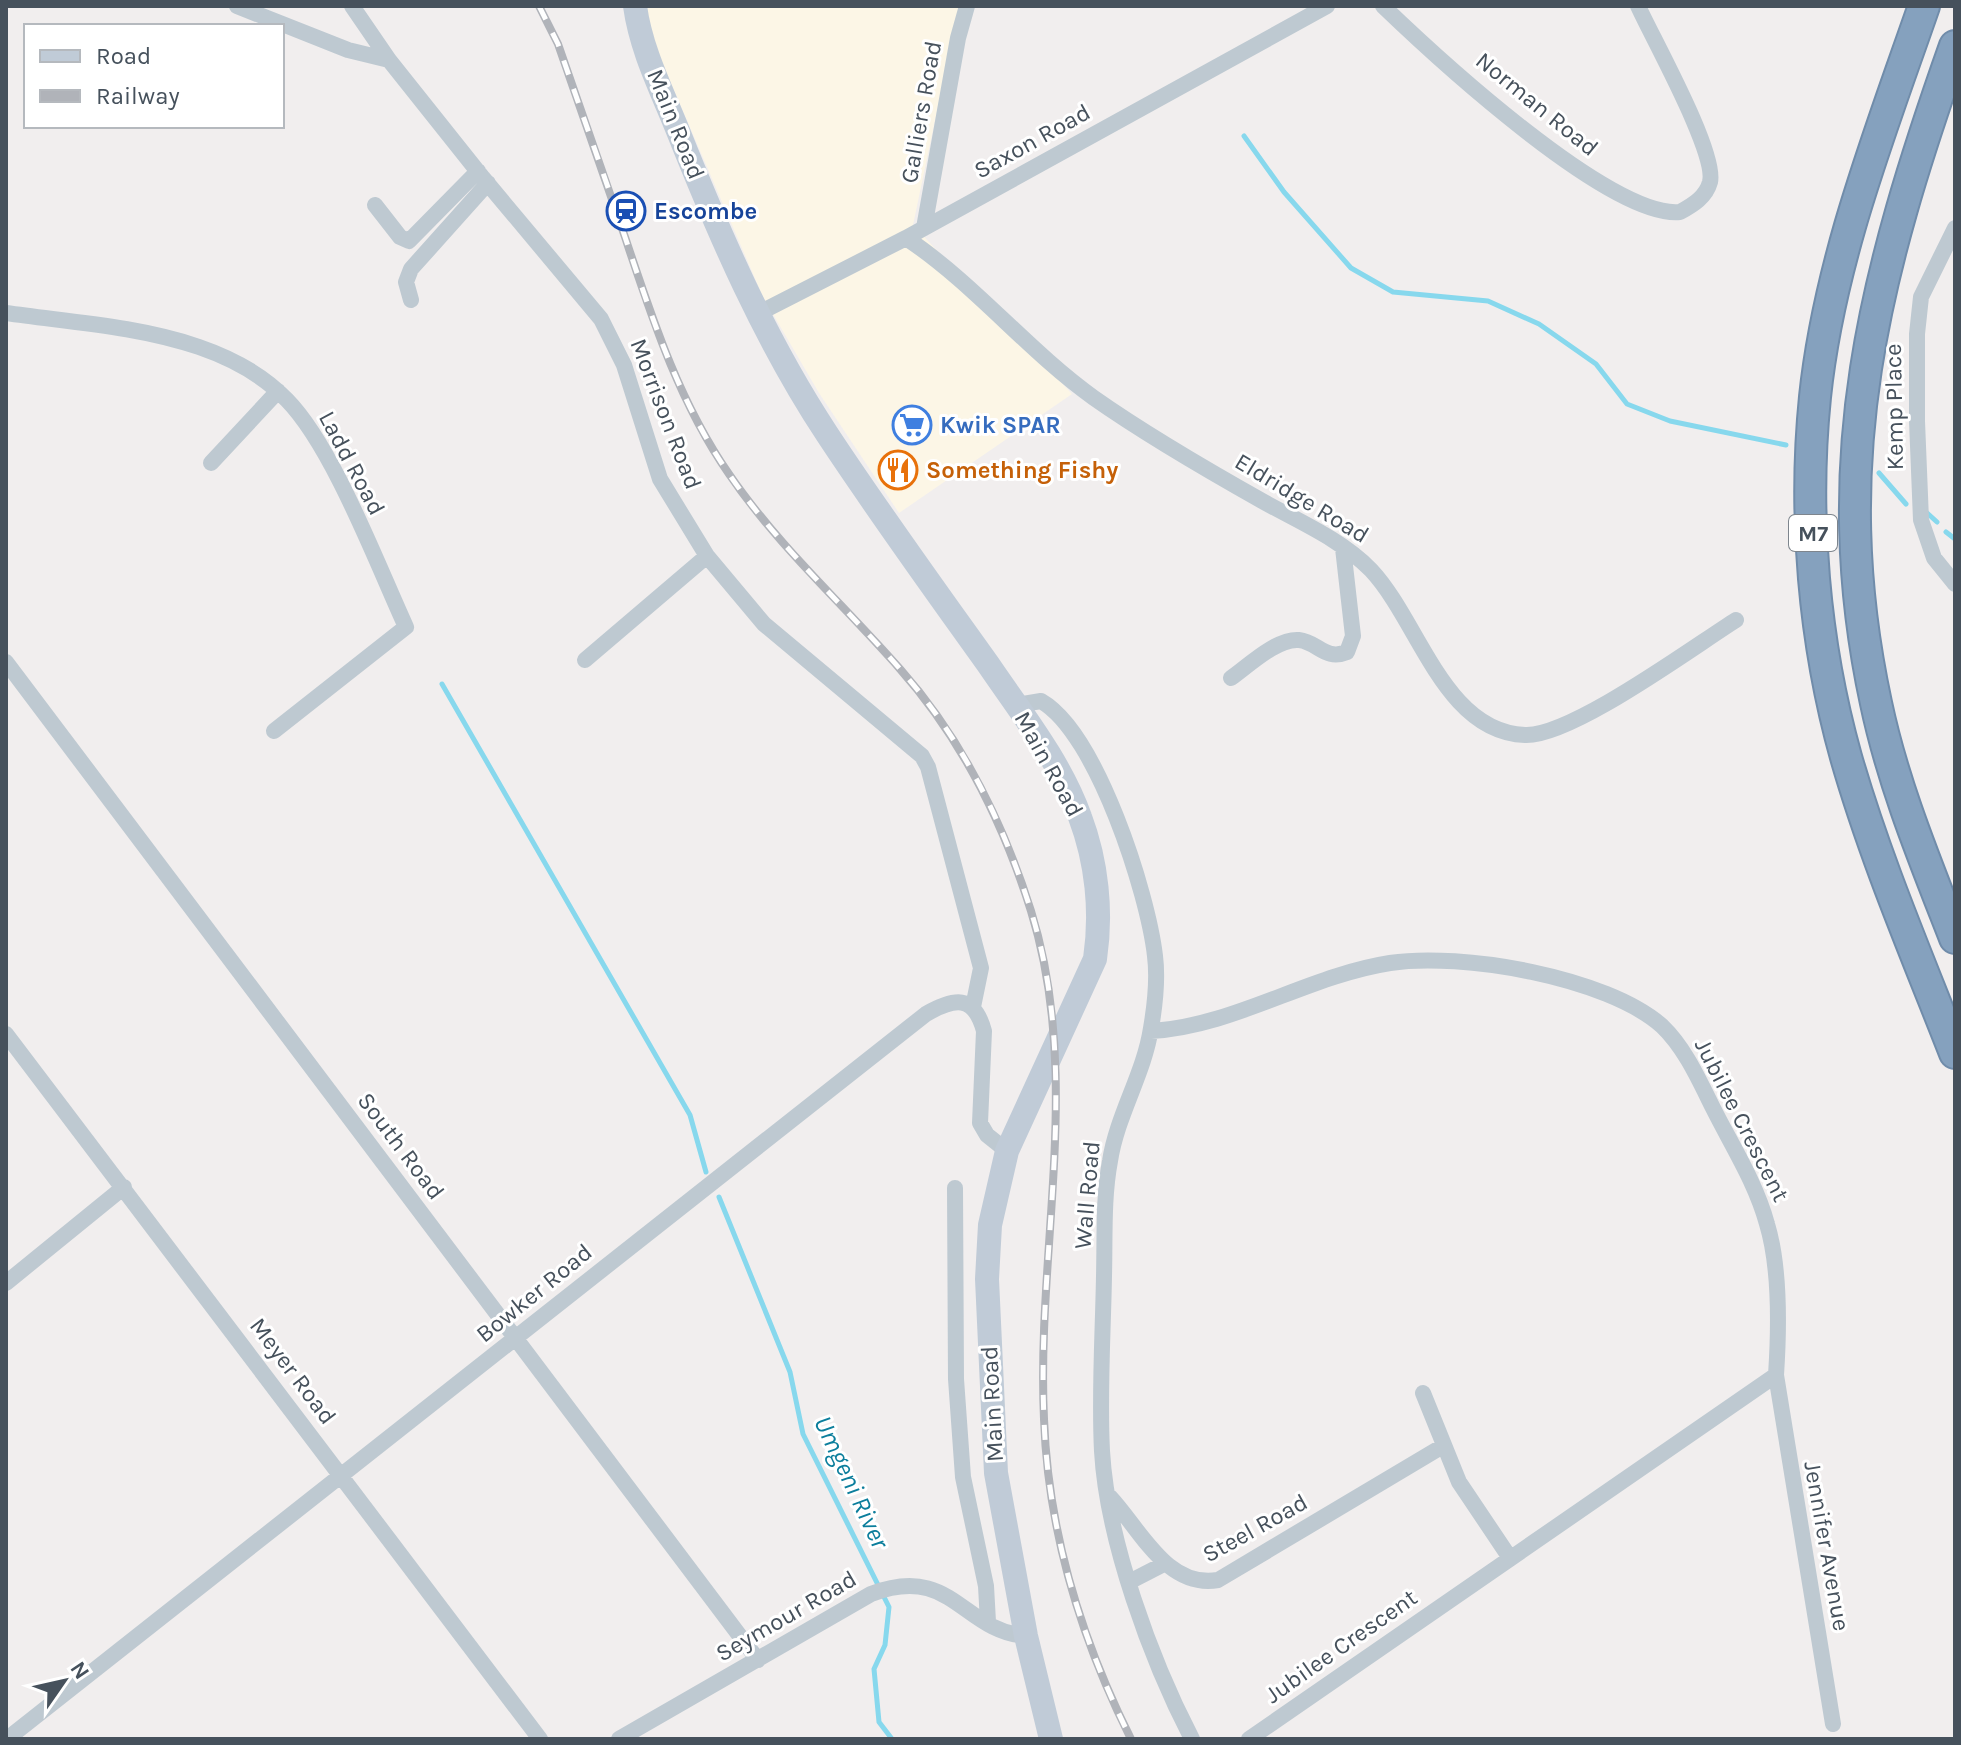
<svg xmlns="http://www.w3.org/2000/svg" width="1961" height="1745" font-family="Karla,sans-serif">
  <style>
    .commercial { fill: #fcf6e6 }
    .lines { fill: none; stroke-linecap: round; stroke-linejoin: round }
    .stream { stroke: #87d8ed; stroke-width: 5 }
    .motorway-casing { stroke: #708caa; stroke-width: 34 }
    .minor { stroke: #bec9d1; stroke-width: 16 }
    .secondary { stroke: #c0cbd7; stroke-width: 24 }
    .motorway { stroke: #85a1be; stroke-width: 30 }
    .rail-casing { stroke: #b0b3b9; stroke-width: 8 }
    .rail { stroke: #fff; stroke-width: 5; stroke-dasharray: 15; stroke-linecap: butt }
    .labels { text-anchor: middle; stroke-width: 6; stroke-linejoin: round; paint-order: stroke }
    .shield { fill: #fff; stroke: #7e858d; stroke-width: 2 }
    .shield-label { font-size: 22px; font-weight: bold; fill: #46515c }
    .street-label { font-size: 24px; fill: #46515c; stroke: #fff }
    .transit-label { font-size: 24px; font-weight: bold; fill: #164399; stroke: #fff; text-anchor: start }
    .shop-label { font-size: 24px; font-weight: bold; fill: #366cbe; stroke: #fff; text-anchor: start }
    .food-label { font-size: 24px; font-weight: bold; fill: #c56008; stroke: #fff; text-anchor: start }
    .water-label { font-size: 26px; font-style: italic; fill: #0b7e9c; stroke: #fff }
  </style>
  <rect width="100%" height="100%" fill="#f1eeee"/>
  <!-- commercial -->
  <path class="commercial" d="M 647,6 L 959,6 L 913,225 L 1072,394 L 899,513 L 819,393 L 763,297 L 645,23 Z"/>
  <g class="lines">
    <!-- stream -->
    <path class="stream" d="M 1244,136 L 1284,192 L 1351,268 L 1393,292 L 1488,301 L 1539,324 L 1596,364 L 1627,404 L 1670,421 L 1786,445
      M 1879,473 L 1906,504
      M 1926,512 L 1937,522
      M 1946,532 L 1955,539
      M 442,684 L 690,1115 L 706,1172
      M 719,1197 L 790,1372 L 803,1434 L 889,1607 L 885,1645 L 874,1669 L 879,1722 L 892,1739"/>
    <defs>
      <path id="motorway" d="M 1924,6 C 1880,133 1829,262 1815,397 C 1803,515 1814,643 1846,757 C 1875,858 1917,956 1955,1053
        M 1955,46 C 1875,272 1824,461 1876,703 C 1893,784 1925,861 1955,938"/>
    </defs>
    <!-- motorway casing -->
    <use href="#motorway" class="motorway-casing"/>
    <!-- minor -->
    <path class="minor" d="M 237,6 L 348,50 L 389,60
      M 352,6 L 389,60 L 483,178 L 601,319 L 624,365 L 660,479 L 707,556 L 764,624 L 922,756 L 928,767 L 981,968 L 973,1007
      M 1383,6 C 1435,56 1611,219 1680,212 C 1693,205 1706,197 1710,182 C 1717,153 1653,39 1638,6
      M 375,205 L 400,237 L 409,241 L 478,171
      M 924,228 L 958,38 L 967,6
      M 1955,228 L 1921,297 L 1917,334 L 1917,421 L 1921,520 L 1934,558 L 1955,584
      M 906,238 C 975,284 1027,350 1094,398 C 1148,436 1207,470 1264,502 C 1300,522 1342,540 1371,570 C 1419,621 1444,732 1525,735 C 1571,737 1693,647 1736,620
      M 411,300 L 406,282 L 411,269 L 488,183
      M 6,313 C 69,322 138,326 199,347 C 231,358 263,375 287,400 C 333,447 377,564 406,627 L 274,731
      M 757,314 L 906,238 L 1327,6
      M 211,463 L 278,391
      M 585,660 L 707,556
      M 6,662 L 758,1660
      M 1231,678 C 1248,666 1277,638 1299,640 C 1318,642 1325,661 1347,652 L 1353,636 L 1343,548
      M 1016,705 L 1041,701 C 1097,733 1148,894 1155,956 C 1158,980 1155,1005 1151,1028 C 1144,1074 1117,1115 1110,1161 C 1103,1198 1105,1238 1104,1276 C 1103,1334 1099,1393 1102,1451 C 1107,1540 1151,1660 1192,1739
      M 1151,1031 C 1235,1026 1307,976 1390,963 C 1461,952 1607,977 1662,1026 C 1685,1048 1699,1080 1713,1108 C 1732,1146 1756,1183 1767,1224 C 1780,1267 1779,1330 1776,1375 L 1249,1739
      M 6,1034 L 540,1739
      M 955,1188 L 956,1379 L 963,1477 L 986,1586 L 988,1622
      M 6,1283 L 124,1187
      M 1776,1375 L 1833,1724
      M 1423,1393 L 1459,1482 L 1510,1558
      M 1110,1497 C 1140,1529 1167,1589 1218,1580 L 1443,1446
      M 1129,1582 L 1164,1564
      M 7,1739 L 926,1014 C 954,998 974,994 984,1031 L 980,1123 L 987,1135 L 1007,1151
      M 619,1739 L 871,1594 C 952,1563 962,1631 1026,1636"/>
    <!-- secondary -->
    <path class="secondary" d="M 635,6 C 641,50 662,91 678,131 C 720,236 765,340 827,434 C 879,513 935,590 990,667 C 1022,714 1061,763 1080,817 C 1097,862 1102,912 1095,959 L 1007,1151 L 990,1225 L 987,1279 L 996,1473 L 1026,1636 L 1051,1739"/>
    <!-- motorway -->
    <use href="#motorway" class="motorway"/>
    <defs>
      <path id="rail" d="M 539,6 L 558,44 C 580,108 603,172 625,237 C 652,318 679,402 729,474 C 778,546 843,604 900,669 C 963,740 1003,822 1031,911 C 1083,1078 1036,1250 1044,1419 C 1048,1531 1081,1639 1131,1739"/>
    </defs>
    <!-- rail casing -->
    <use href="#rail" class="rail-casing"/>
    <!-- rail -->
    <use href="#rail" class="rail"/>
  </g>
  <!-- icons -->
  <defs>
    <symbol id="station-ring" viewBox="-11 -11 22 22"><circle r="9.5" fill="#fff" stroke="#1a4fb4" stroke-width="1.5"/><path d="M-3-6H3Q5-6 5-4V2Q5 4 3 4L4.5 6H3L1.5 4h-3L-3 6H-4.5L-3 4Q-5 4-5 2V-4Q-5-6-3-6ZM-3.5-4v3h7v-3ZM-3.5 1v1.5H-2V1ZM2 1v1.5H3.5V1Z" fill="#1a4fb4"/></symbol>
    <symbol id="supermarket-ring" viewBox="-11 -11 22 22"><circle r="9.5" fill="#fff" stroke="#3f7fe0" stroke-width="1.5"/><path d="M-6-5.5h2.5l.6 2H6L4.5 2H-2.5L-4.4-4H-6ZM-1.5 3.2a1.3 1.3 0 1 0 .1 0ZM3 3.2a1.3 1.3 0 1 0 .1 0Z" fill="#3f7fe0"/></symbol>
    <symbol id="restaurant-ring" viewBox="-11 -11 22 22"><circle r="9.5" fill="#fff" stroke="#e8710a" stroke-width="1.5"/><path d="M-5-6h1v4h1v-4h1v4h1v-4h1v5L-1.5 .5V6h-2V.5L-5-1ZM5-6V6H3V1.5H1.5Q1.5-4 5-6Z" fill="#e8710a"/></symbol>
  </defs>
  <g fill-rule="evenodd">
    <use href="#station-ring" x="604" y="189" width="44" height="44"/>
    <use href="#supermarket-ring" x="890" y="403" width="44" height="44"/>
    <use href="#restaurant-ring" x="876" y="448" width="44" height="44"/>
  </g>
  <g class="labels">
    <!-- shield labels -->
    <rect class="shield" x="1789" y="515" width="48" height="36" rx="6"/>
    <g class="shield-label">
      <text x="1813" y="541">M7</text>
    </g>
    <!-- street labels -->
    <g class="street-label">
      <text transform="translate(1537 104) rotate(39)" y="8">Norman Road</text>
      <text transform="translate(921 112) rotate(-80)" y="8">Galliers Road</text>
      <text transform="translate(676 124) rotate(68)" y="8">Main Road</text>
      <text transform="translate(1032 141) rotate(-29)" y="8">Saxon Road</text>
      <text transform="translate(1894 407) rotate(-91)" y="8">Kemp Place</text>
      <text transform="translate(666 414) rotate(69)" y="8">Morrison Road</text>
      <text transform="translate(352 463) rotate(62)" y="8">Ladd Road</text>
      <text transform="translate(1302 498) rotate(31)" y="8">Eldridge Road</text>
      <text transform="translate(1049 764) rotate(61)" y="8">Main Road</text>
      <text transform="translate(1742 1120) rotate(63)" y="8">Jubilee Crescent</text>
      <text transform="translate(401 1146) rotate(53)" y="8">South Road</text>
      <text transform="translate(1087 1195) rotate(-85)" y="8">Wall Road</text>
      <text transform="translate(534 1293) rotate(-39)" y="8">Bowker Road</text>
      <text transform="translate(293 1371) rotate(53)" y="8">Meyer Road</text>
      <text transform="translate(992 1404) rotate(-93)" y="8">Main Road</text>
      <text transform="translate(1255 1528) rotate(-29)" y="8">Steel Road</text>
      <text transform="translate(1827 1546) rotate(80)" y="8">Jennifer Avenue</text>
      <text transform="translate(786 1616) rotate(-30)" y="8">Seymour Road</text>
      <text transform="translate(1341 1646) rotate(-35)" y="8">Jubilee Crescent</text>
    </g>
    <!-- transit labels -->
    <g class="transit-label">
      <text x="654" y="219">Escombe</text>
    </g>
    <!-- shop labels -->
    <g class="shop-label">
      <text x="940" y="433">Kwik SPAR</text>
    </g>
    <!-- food labels -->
    <g class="food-label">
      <text x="926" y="478">Something Fishy</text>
    </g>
    <!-- water labels -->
    <g class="water-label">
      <text transform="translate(852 1482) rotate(65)" y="9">Umgeni River</text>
    </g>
  </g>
  <!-- border -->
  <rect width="1961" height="1745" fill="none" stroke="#46515c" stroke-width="16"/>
  <!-- legend -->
  <rect x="24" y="24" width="260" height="104" fill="#ffffff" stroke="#b5b9be" stroke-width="2"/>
  <rect x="40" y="50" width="40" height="12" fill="#c0cbd7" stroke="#b5b9be" stroke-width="2"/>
  <text x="96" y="64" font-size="24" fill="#46515c">Road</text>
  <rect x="40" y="90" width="40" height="12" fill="#b0b3b9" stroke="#b5b9be" stroke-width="2"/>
  <text x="96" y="104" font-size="24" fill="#46515c">Railway</text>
  <!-- north arrow -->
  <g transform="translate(64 1681) rotate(56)" stroke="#ffffff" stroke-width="6" paint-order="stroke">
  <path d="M0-6L14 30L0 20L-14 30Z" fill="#46515c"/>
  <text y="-12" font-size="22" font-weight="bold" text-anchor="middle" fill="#46515c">N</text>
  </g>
</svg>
